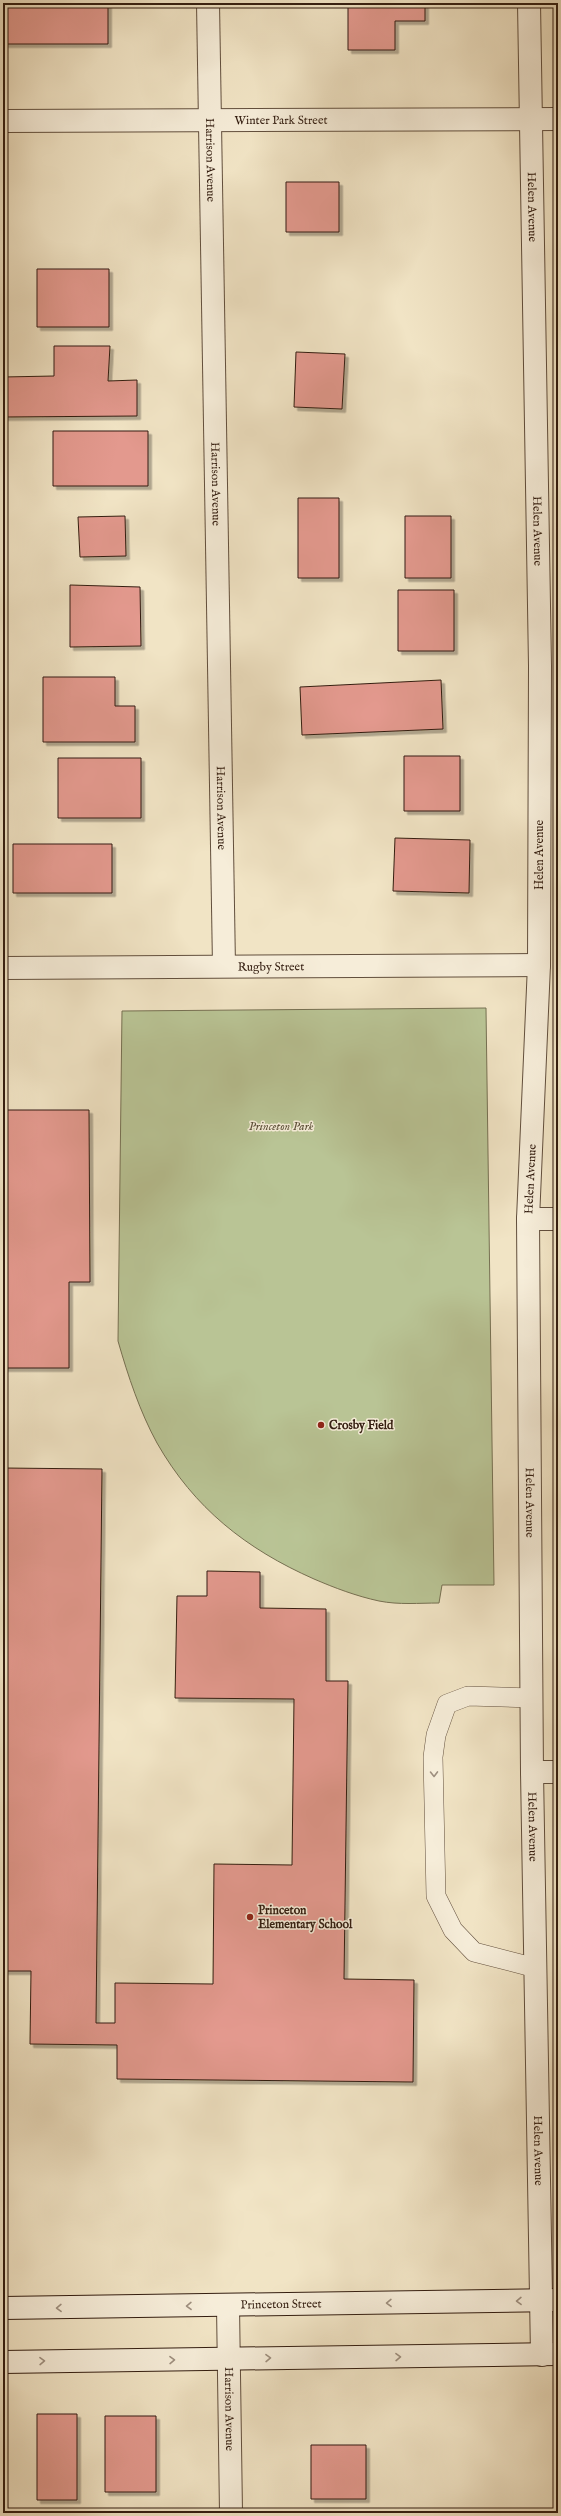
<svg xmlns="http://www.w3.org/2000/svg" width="561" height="2516" font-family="'IM FELL English',serif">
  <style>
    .green { fill: #b9c495; stroke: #767052 }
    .building { fill: #e3998e; stroke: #331d10; filter: url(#shadow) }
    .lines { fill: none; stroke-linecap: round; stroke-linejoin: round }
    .service-casing { stroke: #624f3d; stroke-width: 20 }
    .minor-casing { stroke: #624f3d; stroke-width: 24 }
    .tertiary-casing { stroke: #624f3d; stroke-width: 24 }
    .secondary-casing { stroke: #331d10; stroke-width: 24 }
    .service { stroke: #f6edd9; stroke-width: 19 }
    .minor { stroke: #f6edd9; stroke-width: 22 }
    .tertiary { stroke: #f6edd9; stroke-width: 22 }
    .secondary { stroke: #f6edd9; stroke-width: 22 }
    .oneway { stroke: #9e8f7f }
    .poi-dot { fill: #8f2418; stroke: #f6edd9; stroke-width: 1.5 }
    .labels { text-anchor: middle; stroke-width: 3; stroke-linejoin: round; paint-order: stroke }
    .street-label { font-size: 12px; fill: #331d10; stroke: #f6edd9 }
    .park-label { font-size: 12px; font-style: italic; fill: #5b4f38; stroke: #f6edd9 }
    .poi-label { font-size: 12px; font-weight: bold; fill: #331d10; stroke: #f6edd9; text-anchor: start }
  </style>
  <defs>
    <filter id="shadow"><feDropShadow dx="3.5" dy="3.5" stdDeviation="0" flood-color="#0004"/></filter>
  </defs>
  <rect width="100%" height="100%" fill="#f1e4c5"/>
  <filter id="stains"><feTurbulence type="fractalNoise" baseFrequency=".005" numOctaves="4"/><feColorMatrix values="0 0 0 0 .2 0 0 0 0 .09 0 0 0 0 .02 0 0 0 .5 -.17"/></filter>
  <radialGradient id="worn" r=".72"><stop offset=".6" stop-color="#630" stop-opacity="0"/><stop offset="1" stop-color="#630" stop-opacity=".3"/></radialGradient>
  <!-- green -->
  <path class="green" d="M 486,1008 L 494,1585 L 442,1585 L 439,1603 C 419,1603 399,1605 379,1601 C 356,1596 335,1588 314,1579 C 246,1549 194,1508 157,1443 C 140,1412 128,1376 118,1341 L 122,1011 Z"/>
  <!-- building -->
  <path class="building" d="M 3,3 L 108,3 L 108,44 L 3,44 Z
    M 348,3 L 425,3 L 425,21 L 395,21 L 395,50 L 348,50 Z
    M 286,182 L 339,182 L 339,232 L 286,232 Z
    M 37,269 L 109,269 L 109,327 L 37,327 Z
    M 54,346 L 110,346 L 108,381 L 137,380 L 137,416 L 3,417 L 3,377 L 54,376 Z
    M 296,352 L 345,354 L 342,409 L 294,407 Z
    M 53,431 L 148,431 L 148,486 L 53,486 Z
    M 298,498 L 339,498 L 339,578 L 298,578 Z
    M 125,516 L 126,556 L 80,557 L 78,517 Z
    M 405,516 L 451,516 L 451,578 L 405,578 Z
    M 70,585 L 140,587 L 141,646 L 70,647 Z
    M 398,590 L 454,590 L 454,651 L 398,651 Z
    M 43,677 L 115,677 L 115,706 L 135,706 L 135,742 L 43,742 Z
    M 441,680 L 443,729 L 302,735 L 300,687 Z
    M 404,756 L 460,756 L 460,811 L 404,811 Z
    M 58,758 L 141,758 L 141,818 L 58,818 Z
    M 395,838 L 470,840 L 469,893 L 393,891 Z
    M 13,844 L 112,844 L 112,893 L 13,893 Z
    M 3,1110 L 89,1110 L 90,1282 L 69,1282 L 69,1368 L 3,1368 Z
    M 3,1468 L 102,1469 L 96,2023 L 115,2023 L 115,1983 L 213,1984 L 214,1864 L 292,1865 L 294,1699 L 175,1698 L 177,1596 L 207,1596 L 207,1571 L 260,1572 L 260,1608 L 326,1609 L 326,1681 L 348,1681 L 344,1979 L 414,1980 L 413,2082 L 117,2079 L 117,2045 L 30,2044 L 31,1971 L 3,1971 Z
    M 37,2414 L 77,2414 L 77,2500 L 37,2500 Z
    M 105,2416 L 156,2416 L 156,2492 L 105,2492 Z
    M 3,2433 L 4,2513 L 3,2513 Z
    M 311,2445 L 366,2445 L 366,2499 L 311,2499 Z"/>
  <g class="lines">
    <defs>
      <path id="service" d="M 532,1698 L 468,1696 L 447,1704 L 436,1735 L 433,1757 L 436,1896 L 453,1930 L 474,1952 L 536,1968"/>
      <g id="minor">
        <path id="s1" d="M 208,3 L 224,966"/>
        <path id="s2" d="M 529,3 L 540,666 L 539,965 L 528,1219 L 532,1772 L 542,2355"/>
        <path id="s3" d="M 3,968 L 539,965"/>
        <path d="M 528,1219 L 558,1219"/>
        <path d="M 532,1772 L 558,1772"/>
        <path id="s4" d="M 228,2306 L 231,2513"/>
      </g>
      <g id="tertiary">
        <path id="s5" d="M 3,121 L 558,119"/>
      </g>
      <g id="secondary">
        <path id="s6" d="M 3,2308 L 558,2300"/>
        <path d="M 3,2362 L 558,2354"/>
      </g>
    </defs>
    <!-- service casing -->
    <use href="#service" class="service-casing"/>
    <!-- minor casing -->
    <use href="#minor" class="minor-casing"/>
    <!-- tertiary casing -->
    <use href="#tertiary" class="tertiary-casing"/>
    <!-- secondary casing -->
    <use href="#secondary" class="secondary-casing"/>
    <!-- service -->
    <use href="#service" class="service"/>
    <!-- minor -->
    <use href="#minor" class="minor"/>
    <!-- tertiary -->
    <use href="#tertiary" class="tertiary"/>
    <!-- secondary -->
    <use href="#secondary" class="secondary"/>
  </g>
  <!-- one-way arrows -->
  <defs><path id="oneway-chevron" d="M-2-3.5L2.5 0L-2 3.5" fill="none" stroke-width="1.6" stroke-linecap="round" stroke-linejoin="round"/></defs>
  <g class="oneway">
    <use href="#oneway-chevron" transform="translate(434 1774) rotate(89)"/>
    <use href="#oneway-chevron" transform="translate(519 2301) rotate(179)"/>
    <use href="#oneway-chevron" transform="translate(389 2303) rotate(179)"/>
    <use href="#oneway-chevron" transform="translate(189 2306) rotate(179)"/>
    <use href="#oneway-chevron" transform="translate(59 2308) rotate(179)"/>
    <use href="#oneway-chevron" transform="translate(398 2357) rotate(-1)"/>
    <use href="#oneway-chevron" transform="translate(268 2358) rotate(-1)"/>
    <use href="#oneway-chevron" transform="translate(172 2360) rotate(-1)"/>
    <use href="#oneway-chevron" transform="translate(42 2361) rotate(-1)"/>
  </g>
  <!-- markers -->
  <g class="poi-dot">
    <circle cx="321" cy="1425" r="4"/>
    <circle cx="250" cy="1917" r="4"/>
  </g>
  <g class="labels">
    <!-- street labels -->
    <g class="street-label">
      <text dy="4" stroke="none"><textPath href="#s5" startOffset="278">Winter Park Street</textPath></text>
      <text dy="4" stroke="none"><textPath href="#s1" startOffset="157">Harrison Avenue</textPath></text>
      <text dy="4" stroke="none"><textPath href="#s2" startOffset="204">Helen Avenue</textPath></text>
      <text dy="4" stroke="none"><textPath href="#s1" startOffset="481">Harrison Avenue</textPath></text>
      <text dy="4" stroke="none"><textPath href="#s2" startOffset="528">Helen Avenue</textPath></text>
      <text dy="4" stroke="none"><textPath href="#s1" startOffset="805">Harrison Avenue</textPath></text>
      <text transform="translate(539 855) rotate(-90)" y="4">Helen Avenue</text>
      <text dy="4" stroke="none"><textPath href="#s3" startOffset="268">Rugby Street</textPath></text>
      <text transform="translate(530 1179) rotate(-87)" y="4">Helen Avenue</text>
      <text dy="4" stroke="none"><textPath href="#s2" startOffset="1500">Helen Avenue</textPath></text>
      <text dy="4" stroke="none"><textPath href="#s2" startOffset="1824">Helen Avenue</textPath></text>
      <text dy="4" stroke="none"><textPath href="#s2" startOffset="2148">Helen Avenue</textPath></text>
      <text dy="4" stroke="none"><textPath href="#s6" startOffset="278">Princeton Street</textPath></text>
      <text dy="4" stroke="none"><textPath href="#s4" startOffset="103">Harrison Avenue</textPath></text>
    </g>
    <!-- park labels -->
    <g class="park-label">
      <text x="281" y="1130">Princeton Park</text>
    </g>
    <!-- poi labels -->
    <g class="poi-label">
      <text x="329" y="1429">Crosby Field</text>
      <text x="258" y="1914">Princeton<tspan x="258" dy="14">Elementary School</tspan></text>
    </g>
  </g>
  <!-- margin -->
  <rect width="561" height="2516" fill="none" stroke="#f1e4c5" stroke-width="16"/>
  <rect x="4" y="4" width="553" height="2508" fill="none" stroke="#331d10" stroke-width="2"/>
  <rect x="8" y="8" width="545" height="2500" fill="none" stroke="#331d10"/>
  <rect width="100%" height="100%" filter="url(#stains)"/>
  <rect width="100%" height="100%" fill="url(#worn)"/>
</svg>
